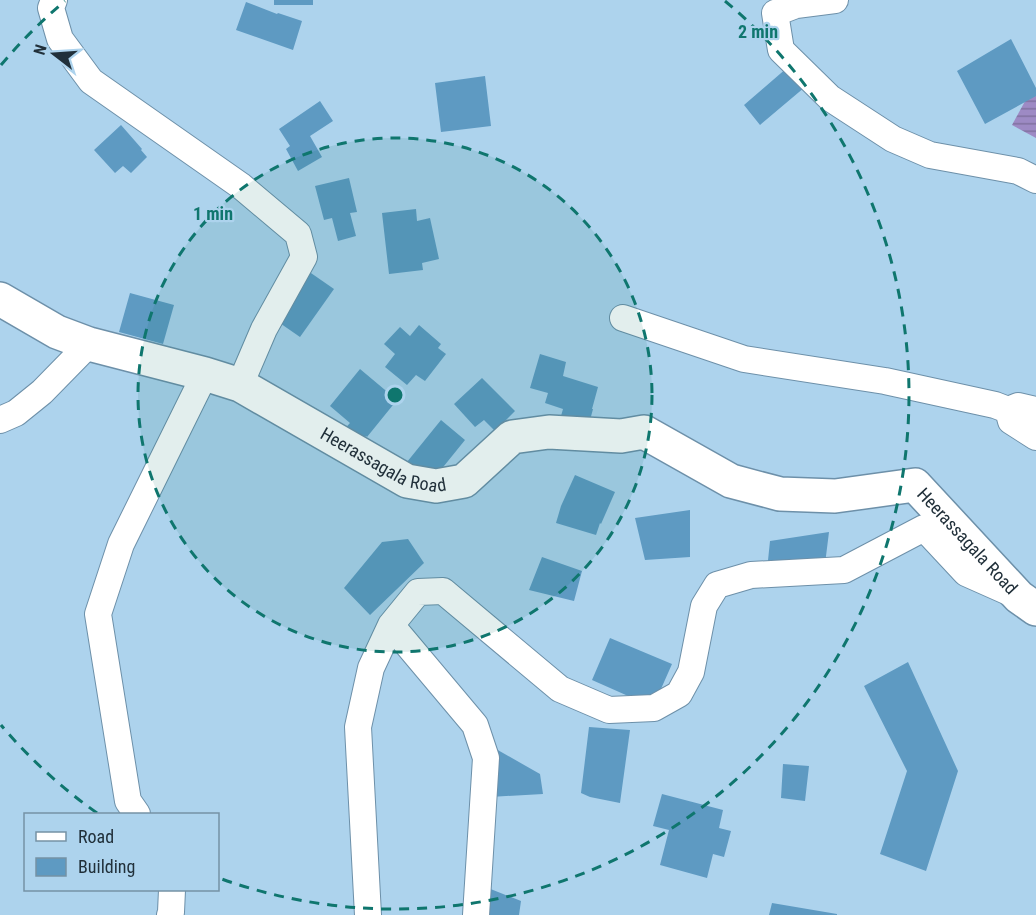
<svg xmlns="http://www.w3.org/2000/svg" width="1036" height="915" font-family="'Roboto Condensed',sans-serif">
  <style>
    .water { fill: url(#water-rules) }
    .building { fill: #5e9ac2 }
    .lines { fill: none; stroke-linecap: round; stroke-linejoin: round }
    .street-casing { stroke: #6d90a9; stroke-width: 28 }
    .secondary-casing { stroke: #6d90a9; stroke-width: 36 }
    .street { stroke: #fff; stroke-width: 26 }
    .secondary { stroke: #fff; stroke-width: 33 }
    .ring { fill: none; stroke: #0f766e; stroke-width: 3; stroke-dasharray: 10 8 }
    .labels { text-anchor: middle; stroke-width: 4.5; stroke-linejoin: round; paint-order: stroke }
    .street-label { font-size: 18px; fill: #21303a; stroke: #add3ed }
    .centre { fill: #0f766e; stroke: #add3ed; stroke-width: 3 }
    .ring-label { font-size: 18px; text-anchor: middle; font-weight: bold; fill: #0f766e; stroke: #add3ed; stroke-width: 4.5; stroke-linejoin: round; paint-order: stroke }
  </style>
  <defs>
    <pattern id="water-rules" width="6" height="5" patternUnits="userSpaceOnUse" patternTransform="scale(1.5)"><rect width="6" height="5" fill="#9d8ac4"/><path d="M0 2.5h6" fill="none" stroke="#8071a0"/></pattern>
  </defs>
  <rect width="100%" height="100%" fill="#add3ed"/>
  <!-- water -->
  <path class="water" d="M 1030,92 L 1036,96 L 1036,138 L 1012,125 Z"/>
  <!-- building -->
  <path class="building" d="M 274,0 L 313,0 L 313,5 L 274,5 Z
    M 246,2 L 277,14 L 278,13 L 302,21 L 293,50 L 236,30 Z
    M 1011,39 L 1036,88 L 1036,96 L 985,124 L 957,71 Z
    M 788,67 L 805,87 L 760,125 L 744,105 Z
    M 485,76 L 491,126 L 441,132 L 435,83 Z
    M 320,101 L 333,121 L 310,136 L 322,157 L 298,171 L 286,149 L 290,146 L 279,129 Z
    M 121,125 L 142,149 L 141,150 L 147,157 L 131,173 L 123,166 L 115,173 L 94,150 Z
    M 349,178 L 357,212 L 350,213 L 356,236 L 338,241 L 332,218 L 324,220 L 315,186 Z
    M 416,209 L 417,221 L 430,218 L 439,259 L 422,263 L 423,270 L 389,274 L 382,213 Z
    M 308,271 L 334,289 L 300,337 L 274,319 Z
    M 130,293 L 174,305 L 163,344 L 119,332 Z
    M 419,325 L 441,344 L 438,348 L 446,354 L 425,381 L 416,375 L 407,385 L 385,367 L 395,354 L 384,344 L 400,327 L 410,336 Z
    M 540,354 L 566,362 L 563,376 L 598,387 L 592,409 L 593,409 L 589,424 L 561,416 L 563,409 L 545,403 L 548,393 L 530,388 Z
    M 360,369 L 397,400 L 367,437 L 366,436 L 355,448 L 340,434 L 350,423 L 330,406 Z
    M 482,378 L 515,411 L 495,431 L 484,420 L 475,427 L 454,404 Z
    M 441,420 L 465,440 L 431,482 L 407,462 Z
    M 575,475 L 615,492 L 601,524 L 600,523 L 596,535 L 556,523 L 561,506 Z
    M 690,510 L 690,557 L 645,560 L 635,518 Z
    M 829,532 L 825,564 L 767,570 L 770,541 Z
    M 408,539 L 424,563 L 370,615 L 344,588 L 382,542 Z
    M 542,557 L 582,571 L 574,601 L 529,590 Z
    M 610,638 L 672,664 L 653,707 L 592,680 Z
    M 908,662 L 958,771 L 926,871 L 880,854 L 907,771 L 864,686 Z
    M 589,727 L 630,730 L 620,803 L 590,797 L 581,793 Z
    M 496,749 L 540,774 L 543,794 L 490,797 Z
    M 783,764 L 809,766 L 805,801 L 781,798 Z
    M 662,794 L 723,810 L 719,828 L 731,831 L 724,857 L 713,854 L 707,878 L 660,865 L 669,830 L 653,826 Z
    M 483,886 L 521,901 L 519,915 L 479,915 Z
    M 772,903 L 837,914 L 837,915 L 769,915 Z"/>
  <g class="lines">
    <defs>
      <path id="street" d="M 54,0 L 51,8 L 60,39 L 91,81 L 241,186 L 298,234 L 304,257 L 264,329 L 240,385
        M 835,0 L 796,5 L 775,13 L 781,50 L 830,98 L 893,139 L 930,155 L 1018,171 L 1036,180
        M 623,318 L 744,359 L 885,381 L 995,405 L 1008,410
        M 1036,410 L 1018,406 L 1008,410 L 1011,421 L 1036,437
        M 0,420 L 16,413 L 42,392 L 89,344
        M 391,625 L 475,725 L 486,758 L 476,915
        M 137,814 L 128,801 L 98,614 L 121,544 L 205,374
        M 170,915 L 171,912 L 172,890
        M 368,915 L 358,727 L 371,668 L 391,625 L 418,592 L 443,591 L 560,689 L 609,710 L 654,708 L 679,694 L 691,672 L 704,606 L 717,585 L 751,575 L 844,570 L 924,528 L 966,573 L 1011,593"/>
      <g id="secondary">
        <path id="s1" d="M 0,299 L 57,332 L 89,344 L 205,374 L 240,385 L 407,481 L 436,486 L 464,481 L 512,437 L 549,432 L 621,436 L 644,432 L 731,481 L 780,494 L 835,496 L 915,485 L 1019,597 L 1036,609"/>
      </g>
    </defs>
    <!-- street casing -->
    <use href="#street" class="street-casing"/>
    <!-- secondary casing -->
    <use href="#secondary" class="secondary-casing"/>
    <!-- street -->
    <use href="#street" class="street"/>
    <!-- secondary -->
    <use href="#secondary" class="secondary"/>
  </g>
  <!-- distance rings -->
  <circle cx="395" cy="395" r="257" fill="#0f766e" fill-opacity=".12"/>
  <g class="ring">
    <circle cx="395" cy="395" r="257"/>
    <path d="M97 813A514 514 0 0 1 1 725M1 65A514 514 0 0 1 65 1M725 1A514 514 0 0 1 219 878"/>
  </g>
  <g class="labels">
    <!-- street labels -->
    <g class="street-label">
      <text dy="6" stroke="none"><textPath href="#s1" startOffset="420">Heerassagala Road</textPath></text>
      <text dy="6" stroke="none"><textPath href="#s1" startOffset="1068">Heerassagala Road</textPath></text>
    </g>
  </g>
  <circle cx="395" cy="395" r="9" class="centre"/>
  <g class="ring-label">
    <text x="758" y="38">2 min</text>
    <text x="213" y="220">1 min</text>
  </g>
  <!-- legend -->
  <rect x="24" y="813" width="195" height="78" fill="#add3ed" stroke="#7592a5" stroke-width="1.5"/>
  <rect x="36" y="832" width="30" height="9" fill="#ffffff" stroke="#7592a5" stroke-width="1.5"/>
  <text x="78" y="843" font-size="18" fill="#21303a">Road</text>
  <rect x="36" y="858" width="30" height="18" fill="#5e9ac2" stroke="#7592a5" stroke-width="1.5"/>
  <text x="78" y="873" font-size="18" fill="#21303a">Building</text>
  <!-- north arrow -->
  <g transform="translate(54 54) rotate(287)" stroke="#add3ed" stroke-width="4.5" paint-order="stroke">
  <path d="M0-4.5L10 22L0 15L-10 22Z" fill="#21303a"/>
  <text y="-9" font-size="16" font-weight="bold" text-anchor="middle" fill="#21303a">N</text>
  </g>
</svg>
